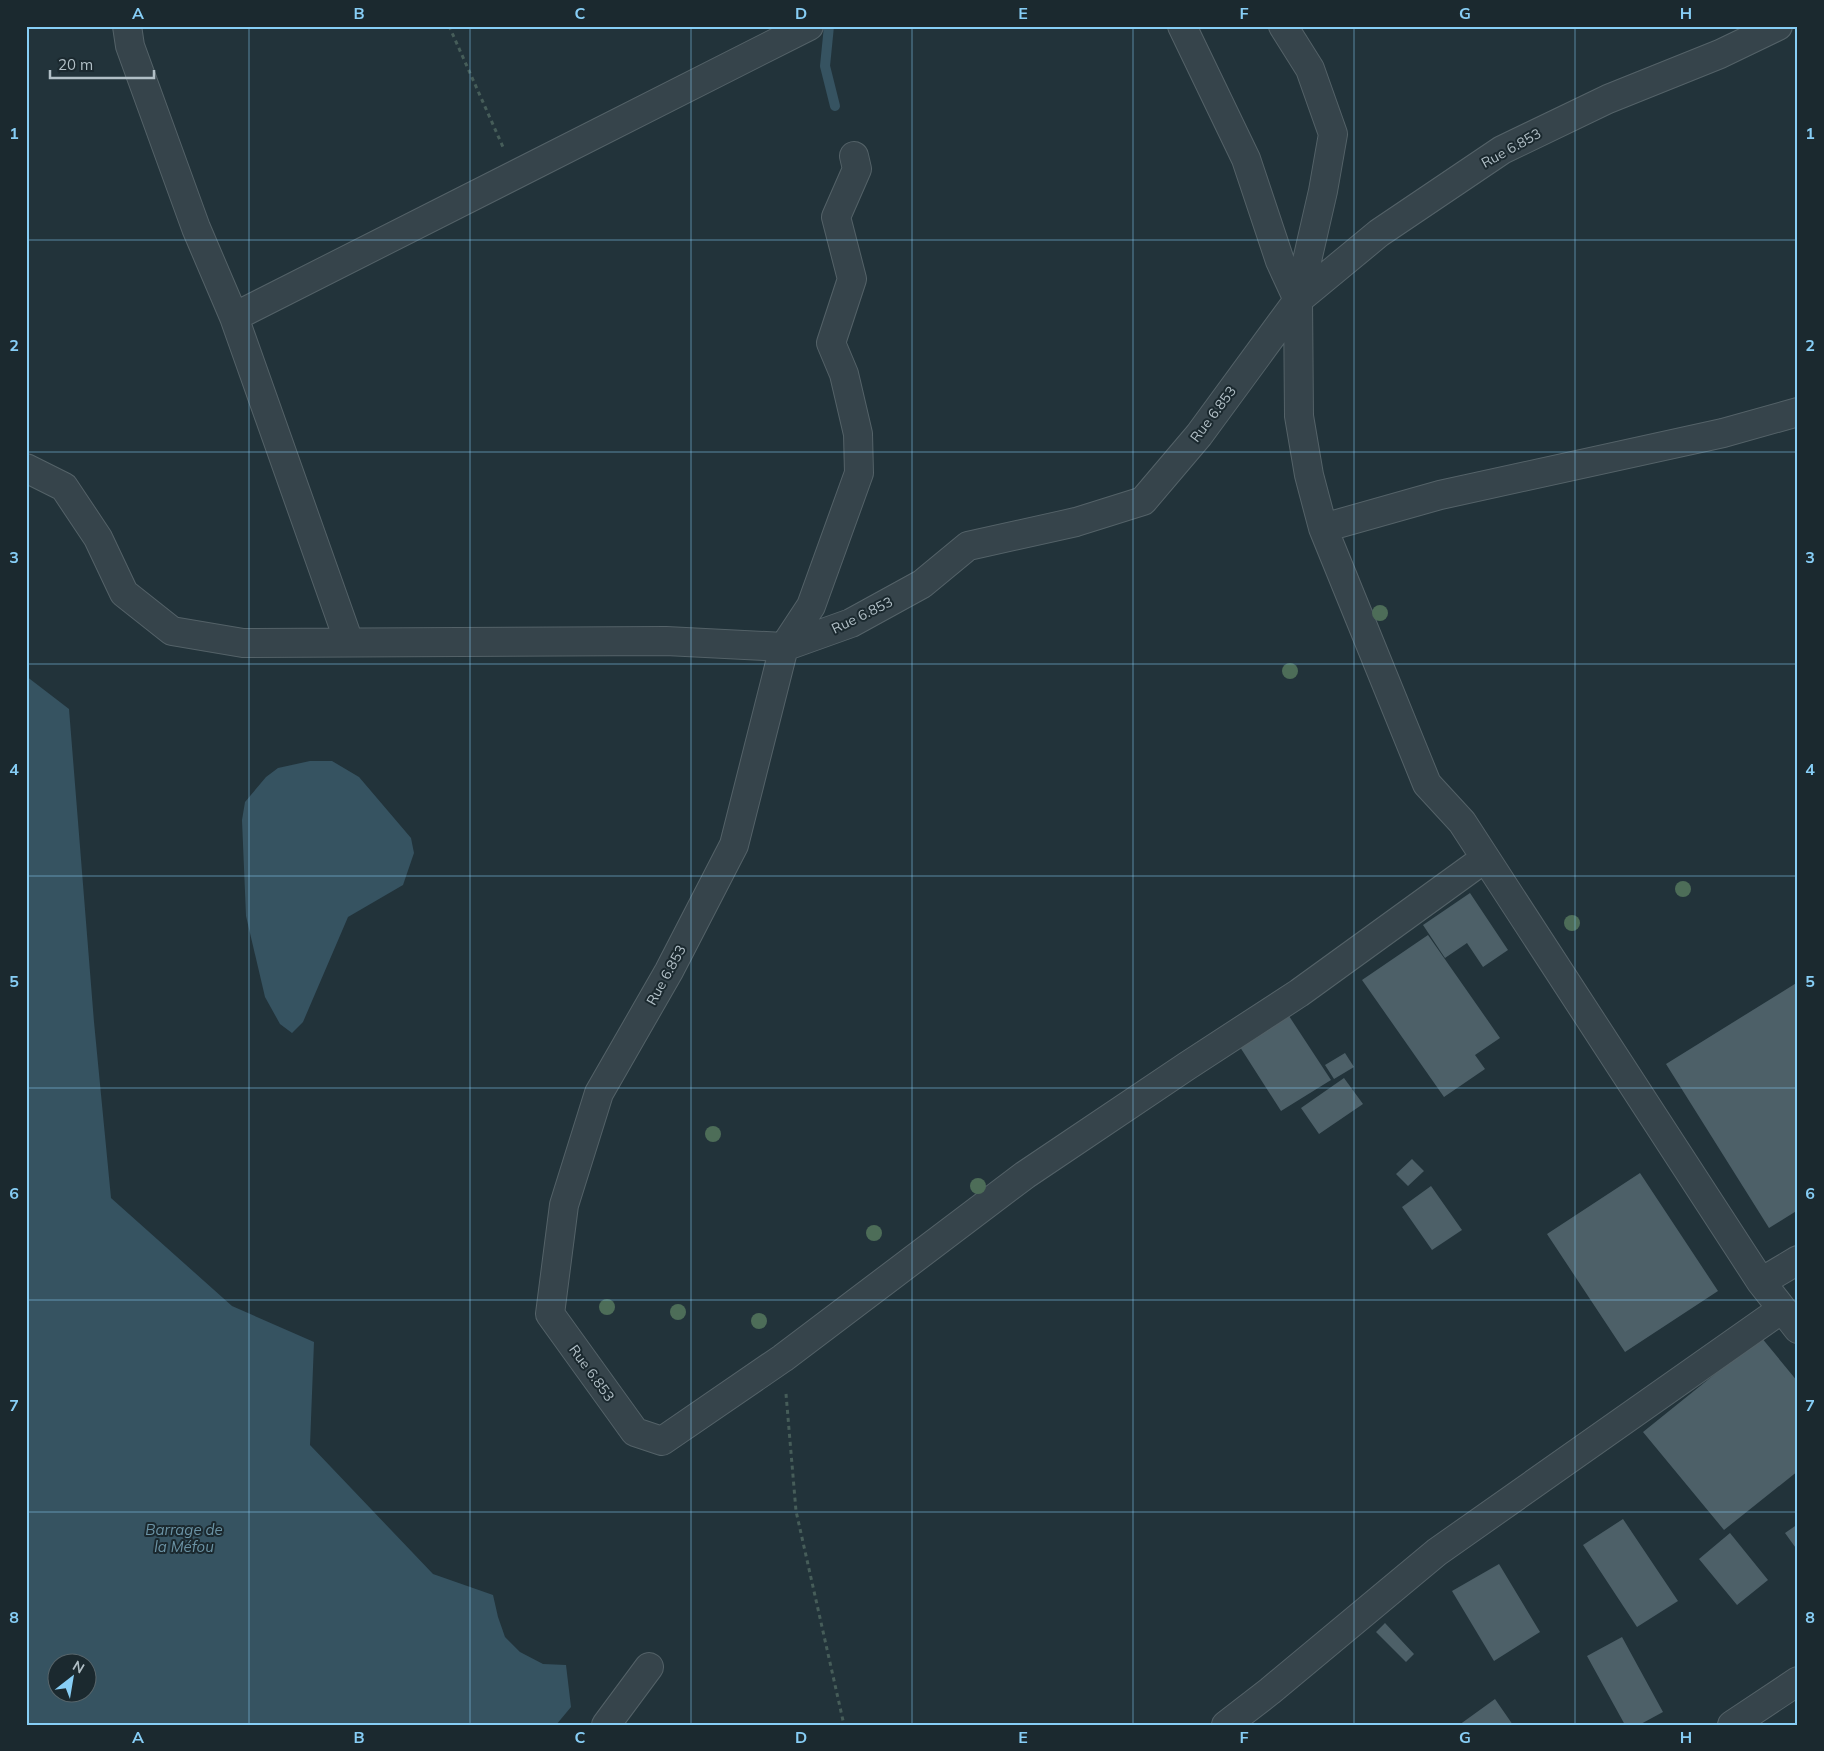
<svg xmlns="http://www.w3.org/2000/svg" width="1824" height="1751" font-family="Mulish,sans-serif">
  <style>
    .water { fill: #365361; fill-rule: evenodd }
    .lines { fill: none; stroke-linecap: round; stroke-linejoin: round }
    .stream { stroke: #365361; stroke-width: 10 }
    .building { fill: #4d6068 }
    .minor-casing { stroke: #546268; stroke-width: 30 }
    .path { stroke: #465d59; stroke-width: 3; stroke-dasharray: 4 4; stroke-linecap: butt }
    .minor { stroke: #36444b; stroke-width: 28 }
    .tree { fill: #4d6d58 }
    .grid { fill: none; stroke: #87cef6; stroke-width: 1; stroke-opacity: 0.55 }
    .labels { text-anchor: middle; stroke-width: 4; stroke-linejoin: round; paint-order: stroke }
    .street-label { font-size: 14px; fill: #b1bfc6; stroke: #1b292f }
    .water-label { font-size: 15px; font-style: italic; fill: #6b93a5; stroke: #1b292f }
    .neatline { fill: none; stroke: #87cef6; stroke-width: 2 }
    .grid-label { font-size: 16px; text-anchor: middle; font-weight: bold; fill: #87cef6 }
  </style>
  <rect width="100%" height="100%" fill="#22333a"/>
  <!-- water -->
  <path class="water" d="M 26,676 L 69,709 L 94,1022 L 111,1198 L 232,1306 L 314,1342 L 310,1445 L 433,1574 L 493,1595 L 498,1617 L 505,1637 L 520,1652 L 543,1664 L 566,1665 L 571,1707 L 556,1725 L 26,1725 ZM 58,1664 L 88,1664 L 88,1694 L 58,1694 Z
    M 310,761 L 332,761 L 359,777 L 411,838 L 414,853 L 403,885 L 348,917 L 303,1022 L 292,1033 L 280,1024 L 265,997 L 246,916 L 242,820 L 245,802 L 266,777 L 278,768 Z"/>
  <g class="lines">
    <!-- stream -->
    <path class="stream" d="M 829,26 L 825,66 L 835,106"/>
  </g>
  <!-- building -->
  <path class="building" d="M 1470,893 L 1508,950 L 1483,967 L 1467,943 L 1445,958 L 1423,925 Z
    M 1428,935 L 1500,1038 L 1475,1055 L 1485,1069 L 1444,1097 L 1362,980 Z
    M 1798,982 L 1798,1210 L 1769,1228 L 1666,1064 Z
    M 1289,1016 L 1331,1080 L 1281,1111 L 1240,1047 Z
    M 1345,1053 L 1354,1067 L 1334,1079 L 1325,1065 Z
    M 1344,1078 L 1363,1104 L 1319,1134 L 1301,1108 Z
    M 1412,1159 L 1424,1171 L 1408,1186 L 1396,1174 Z
    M 1640,1173 L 1718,1291 L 1625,1352 L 1547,1234 Z
    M 1431,1186 L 1462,1230 L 1432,1250 L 1402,1207 Z
    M 1761,1337 L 1798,1382 L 1798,1471 L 1724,1530 L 1643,1432 Z
    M 1623,1519 L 1678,1601 L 1637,1627 L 1583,1545 Z
    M 1798,1524 L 1798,1551 L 1785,1533 Z
    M 1730,1533 L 1768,1580 L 1737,1605 L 1699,1559 Z
    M 1499,1564 L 1540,1632 L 1494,1661 L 1452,1591 Z
    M 1385,1623 L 1414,1654 L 1406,1662 L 1376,1632 Z
    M 1622,1637 L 1663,1712 L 1639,1725 L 1625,1725 L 1587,1656 Z
    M 1495,1699 L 1513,1725 L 1459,1725 Z"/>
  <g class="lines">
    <defs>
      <path id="minor" d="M 127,26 L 130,46 L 196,228 L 234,317 L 349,642
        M 1182,26 L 1246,159 L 1280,261 L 1298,300
        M 1283,26 L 1310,69 L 1333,134 L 1323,191 L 1298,300 L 1299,416 L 1309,475 L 1323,528 L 1427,784 L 1462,822 L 1761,1282 L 1798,1329
        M 234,317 L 809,26
        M 26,468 L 64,487 L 98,538 L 124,593 L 172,631 L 243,643 L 666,641 L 784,647 L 811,606 L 859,473 L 858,434 L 844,374 L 831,343 L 852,279 L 836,217 L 857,169 L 854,156
        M 1323,528 L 1440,495 L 1723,433 L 1798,412
        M 1484,859 L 1299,993 L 1187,1066 L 1025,1175 L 783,1358 L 662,1441 L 635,1432 L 550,1314 L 564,1205 L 599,1093 L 669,971 L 734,845 L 784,647 L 851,623 L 922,584 L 968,546 L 1076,522 L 1143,501 L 1199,435 L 1298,300 L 1379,233 L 1502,150 L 1608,99 L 1720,54 L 1778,26
        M 1761,1282 L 1798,1260
        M 606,1725 L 649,1667
        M 1226,1725 L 1270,1691 L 1437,1552 L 1782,1309
        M 1732,1725 L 1798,1681"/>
    </defs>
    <!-- minor casing -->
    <use href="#minor" class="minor-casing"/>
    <!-- path -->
    <path class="path" d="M 449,26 L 503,147
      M 786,1394 L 796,1511 L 844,1725"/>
    <!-- minor -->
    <use href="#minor" class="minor"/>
  </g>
  <!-- trees -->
  <g class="tree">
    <circle cx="1380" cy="613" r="8"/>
    <circle cx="1290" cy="671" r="8"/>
    <circle cx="1683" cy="889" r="8"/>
    <circle cx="1572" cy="923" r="8"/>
    <circle cx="713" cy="1134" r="8"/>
    <circle cx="978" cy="1186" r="8"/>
    <circle cx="874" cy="1233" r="8"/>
    <circle cx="607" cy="1307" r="8"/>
    <circle cx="678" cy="1312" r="8"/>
    <circle cx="759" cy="1321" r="8"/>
  </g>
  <!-- grid -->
  <path class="grid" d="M 249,26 L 249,1725M 470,26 L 470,1725M 691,26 L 691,1725M 912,26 L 912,1725M 1133,26 L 1133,1725M 1354,26 L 1354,1725M 1575,26 L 1575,1725M 26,240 L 1798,240M 26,452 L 1798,452M 26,664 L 1798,664M 26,876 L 1798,876M 26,1088 L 1798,1088M 26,1300 L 1798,1300M 26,1512 L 1798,1512"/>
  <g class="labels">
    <!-- street labels -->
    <g class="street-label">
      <text transform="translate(1511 148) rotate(-29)" y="5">Rue 6.853</text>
      <text transform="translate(1213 414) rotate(-53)" y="5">Rue 6.853</text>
      <text transform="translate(862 615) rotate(-26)" y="5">Rue 6.853</text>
      <text transform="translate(666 975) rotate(-61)" y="5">Rue 6.853</text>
      <text transform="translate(592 1373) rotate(54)" y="5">Rue 6.853</text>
    </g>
    <!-- water labels -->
    <g class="water-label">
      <text x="184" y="1535">Barrage de<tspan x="184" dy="17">la Méfou</tspan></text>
    </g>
  </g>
  <!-- border -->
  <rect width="1824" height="1751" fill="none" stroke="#1b292f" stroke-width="55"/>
  <!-- north arrow -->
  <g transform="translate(72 1678) rotate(31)"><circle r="24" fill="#1b292f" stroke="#57656b"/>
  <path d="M0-4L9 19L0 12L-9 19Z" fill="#87cef6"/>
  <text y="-8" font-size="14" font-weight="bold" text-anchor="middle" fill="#b1bfc6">N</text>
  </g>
  <!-- scale -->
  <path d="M50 70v8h104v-8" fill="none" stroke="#b1bfc6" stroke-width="2.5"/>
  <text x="58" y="70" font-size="15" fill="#b1bfc6" stroke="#1b292f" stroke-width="4" paint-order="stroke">20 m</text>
  <rect x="28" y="28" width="1768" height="1696" class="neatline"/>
  <g class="grid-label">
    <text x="138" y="19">A</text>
    <text x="359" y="19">B</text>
    <text x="580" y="19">C</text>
    <text x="801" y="19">D</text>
    <text x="1023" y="19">E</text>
    <text x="1244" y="19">F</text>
    <text x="1465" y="19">G</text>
    <text x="1686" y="19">H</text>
    <text x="14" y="139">1</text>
    <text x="1810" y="139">1</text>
    <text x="14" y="351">2</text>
    <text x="1810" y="351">2</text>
    <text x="14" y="563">3</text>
    <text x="1810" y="563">3</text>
    <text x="14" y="775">4</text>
    <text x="1810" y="775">4</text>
    <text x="14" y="987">5</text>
    <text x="1810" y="987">5</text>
    <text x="14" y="1199">6</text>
    <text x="1810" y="1199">6</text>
    <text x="14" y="1411">7</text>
    <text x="1810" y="1411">7</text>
    <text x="14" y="1623">8</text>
    <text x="1810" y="1623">8</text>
    <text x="138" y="1743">A</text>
    <text x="359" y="1743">B</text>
    <text x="580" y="1743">C</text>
    <text x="801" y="1743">D</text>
    <text x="1023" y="1743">E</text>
    <text x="1244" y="1743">F</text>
    <text x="1465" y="1743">G</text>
    <text x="1686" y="1743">H</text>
  </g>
</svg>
